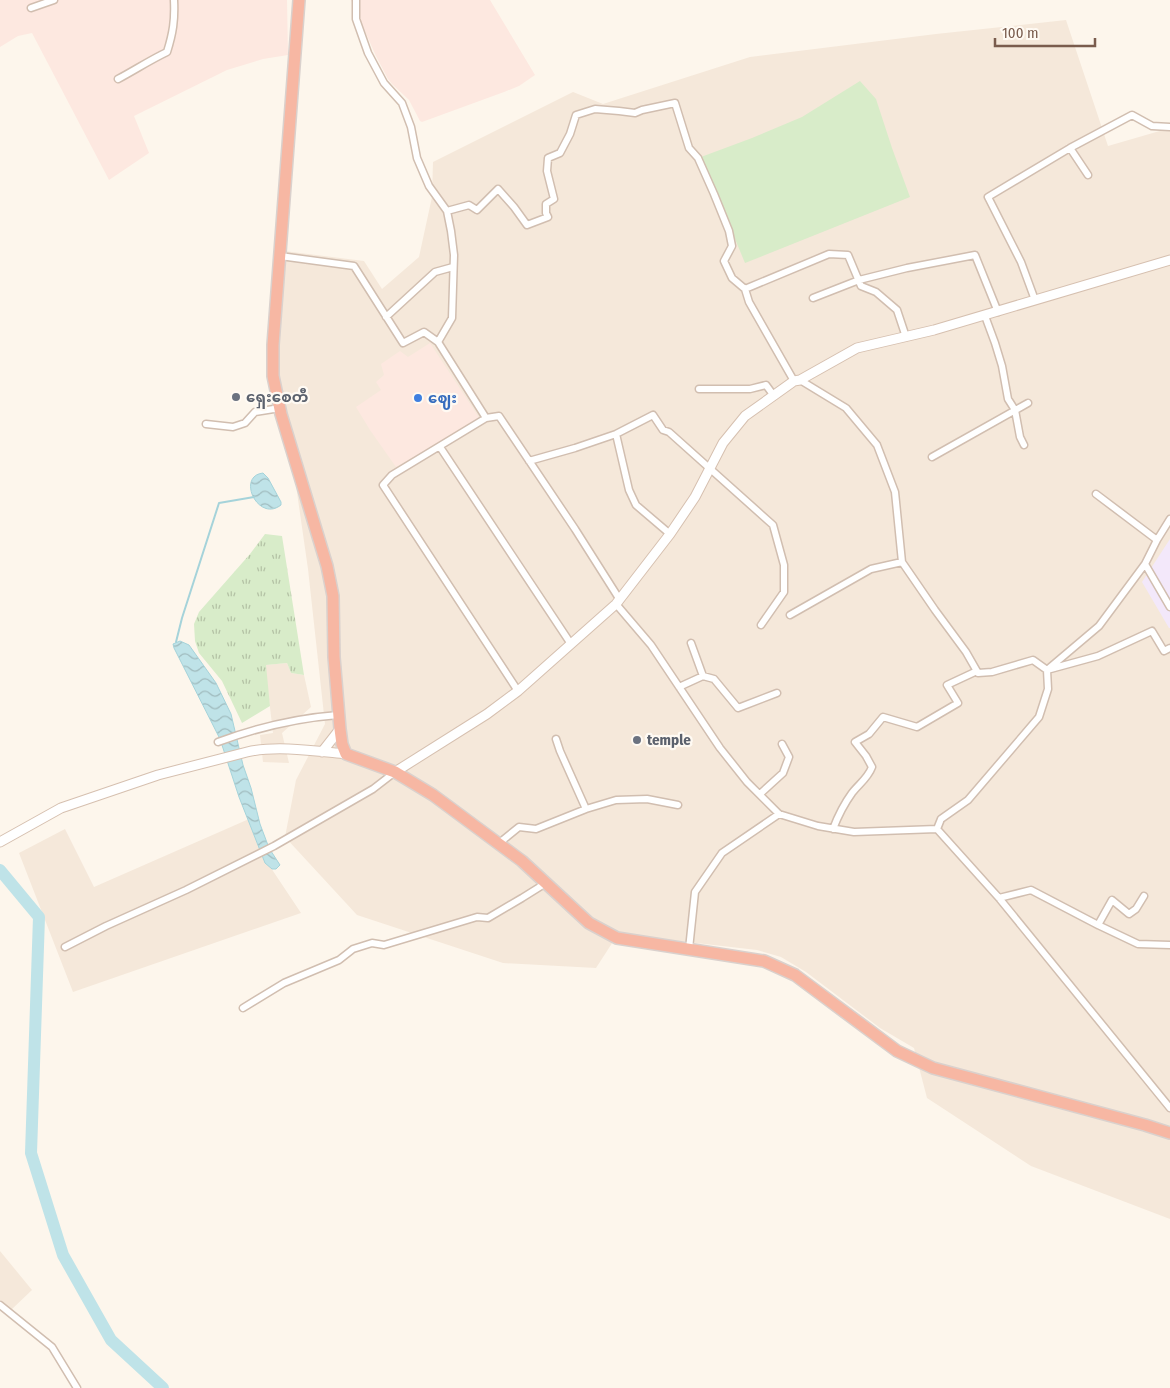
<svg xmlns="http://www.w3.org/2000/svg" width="1170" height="1388" font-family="'Fira Sans Condensed','Noto Sans Myanmar',sans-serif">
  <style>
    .residential { fill: #f5e8da }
    .commercial { fill: #fde8e0 }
    .education { fill: #f3e8fa }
    .grass { fill: url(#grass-tufts) }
    .garden { fill: #d8ecc9 }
    .water { fill: url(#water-waves); stroke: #a5d3da }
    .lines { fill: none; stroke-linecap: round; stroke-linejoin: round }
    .stream { stroke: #a5d3da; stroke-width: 2 }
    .river { stroke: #bfe3e8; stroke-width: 12 }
    .street-casing { stroke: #d1beb0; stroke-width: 9 }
    .secondary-casing { stroke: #d6c0b0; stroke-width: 11 }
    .highway-casing { stroke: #dad1cd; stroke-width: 14 }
    .street { stroke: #fff; stroke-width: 6 }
    .secondary { stroke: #fff; stroke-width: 9 }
    .highway { stroke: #f7b7a3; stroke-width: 11 }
    .worship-dot { fill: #6b7280; stroke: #fffaf3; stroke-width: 2 }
    .shop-dot { fill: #3f7fe0; stroke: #fffaf3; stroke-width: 2 }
    .labels { text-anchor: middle; stroke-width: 4.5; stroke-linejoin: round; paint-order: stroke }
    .worship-label { font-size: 15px; font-weight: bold; fill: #5b616d; stroke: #fffaf3; text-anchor: start }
    .shop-label { font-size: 15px; font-weight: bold; fill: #366cbe; stroke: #fffaf3; text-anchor: start }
  </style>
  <defs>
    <pattern id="grass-tufts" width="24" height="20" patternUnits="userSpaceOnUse" patternTransform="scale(1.25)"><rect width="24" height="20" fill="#d8ecc9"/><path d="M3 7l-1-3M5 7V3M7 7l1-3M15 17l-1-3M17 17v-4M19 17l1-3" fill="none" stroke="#b4c2a5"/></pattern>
    <pattern id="water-waves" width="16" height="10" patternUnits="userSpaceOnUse" patternTransform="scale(1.25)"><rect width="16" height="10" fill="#bfe3e8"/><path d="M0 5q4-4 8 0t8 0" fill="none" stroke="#a0bbbe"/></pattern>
  </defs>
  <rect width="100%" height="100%" fill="#fdf6ec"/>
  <!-- residential -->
  <path class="residential" d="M 1066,20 L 1108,146 L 1170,128 L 1170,1219 L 1031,1166 L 927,1098 L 914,1048 L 880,1028 L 806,972 L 781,957 L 757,950 L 618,934 L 596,968 L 503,963 L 357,915 L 285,837 L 296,780 L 325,724 L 308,569 L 285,409 L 275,364 L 284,251 L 364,261 L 382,289 L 419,257 L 432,197 L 433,162 L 573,92 L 603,104 L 750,57 L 936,34 Z
    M 287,663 L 291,673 L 304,675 L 311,707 L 282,733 L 289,763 L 263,762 L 260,735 L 273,733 L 265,665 Z
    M 249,819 L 263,856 L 301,913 L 73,992 L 19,853 L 65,829 L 94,887 Z
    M 0,1251 L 32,1290 L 11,1310 L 0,1300 Z"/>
  <!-- commercial -->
  <path class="commercial" d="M 0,0 L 287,0 L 288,55 L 263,59 L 227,70 L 134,116 L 149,153 L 109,180 L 32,33 L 18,36 L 0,47 Z
    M 351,0 L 490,0 L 535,75 L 519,86 L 504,92 L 422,122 L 420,121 L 409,100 L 392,84 L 388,79 L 376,56 Z
    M 430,343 L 480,419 L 396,467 L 370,430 L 356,407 L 381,390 L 376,382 L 384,375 L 381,364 L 400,351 L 408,357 Z"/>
  <!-- education -->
  <path class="education" d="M 1170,539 L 1170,628 L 1169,628 L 1142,582 Z"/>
  <!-- grass -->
  <path class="grass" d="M 265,534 L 282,536 L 304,675 L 291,673 L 287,663 L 266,665 L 270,706 L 242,723 L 222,681 L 199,653 L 195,641 L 194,624 L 199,612 L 250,554 Z"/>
  <!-- garden -->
  <path class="garden" d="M 860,81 L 876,99 L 892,148 L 910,197 L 745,263 L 701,157 L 752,138 L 802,117 Z"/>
  <!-- water -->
  <path class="water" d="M 263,473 L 268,478 L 281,502 L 281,505 C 258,523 236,476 263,473 Z
    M 180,641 L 189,645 L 216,683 L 231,714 L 243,765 L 251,788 L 260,824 L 269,848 L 280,865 L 276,869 L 272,869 L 265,863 L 239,797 L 220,739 L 174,648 L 173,644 Z"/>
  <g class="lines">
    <!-- stream -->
    <path class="stream" d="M 176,642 L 182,618 L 219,503 L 254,497"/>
    <!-- river -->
    <path class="river" d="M 0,870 L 39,917 L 31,1153 L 63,1255 L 111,1340 L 163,1388"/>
    <defs>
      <path id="street" d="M 356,0 L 356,19 L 368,53 L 384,83 L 402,103 L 411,127 L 417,158 L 429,186 L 447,211 L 451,231 L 454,255 L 452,318 L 438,342
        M 31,8 L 54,0
        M 118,79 C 135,70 150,60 167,52 C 173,33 175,20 174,0
        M 1070,148 L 1088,175
        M 447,211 L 469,205 L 477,210 L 498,189 L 514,207 L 527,225 L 548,217 L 546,213 L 546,204 L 554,199 L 547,171 L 548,158 L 560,153 L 570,134 L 576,115 L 595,109 L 619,111 L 635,113 L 642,110 L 675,103 L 689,148 L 698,158 L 714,194 L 729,231 L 732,246 L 724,261 L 732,278 L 745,289 L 749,302 L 794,381
        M 280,256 L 354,266 L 403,343 L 424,332 L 438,342 L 486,418 L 499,416 L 575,529 L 620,600
        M 745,289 L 829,254 L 848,255 L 861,286 L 876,292 L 897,310 L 906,337
        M 813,298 L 859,280 L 907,268 L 975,255 L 998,312
        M 1035,300 L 1021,262 L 988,197 L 1070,148 L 1132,115 L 1152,126 L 1170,127
        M 985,316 L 995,343 L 1002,366 L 1008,399 L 1015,410 L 1020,437 L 1024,445
        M 386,317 L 435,272 L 453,267
        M 800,380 L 846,408 L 877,445 L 895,492 L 902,562 L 935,610 L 966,652 L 978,673 L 992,672 L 1033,660 L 1047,670 L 1098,656 L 1152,631 L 1164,651 L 1170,648
        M 699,389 L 750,389 L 766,385 L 774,396
        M 486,418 L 392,475 L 383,485 L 518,691
        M 206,424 L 233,427 L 245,423 L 255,412 L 280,408
        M 616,434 L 629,490 L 636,505 L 670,534
        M 440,447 L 571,644
        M 932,457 L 1028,403
        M 529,461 L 575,448 L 616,434 L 653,415 L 663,430 L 669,432 L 773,525 L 784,565 L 784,592 L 761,625
        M 1096,494 L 1157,540
        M 1145,564 L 1170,607
        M 616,604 L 651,645 L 720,748 L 747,782 L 779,814 L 818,826 L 854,832 L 937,829 L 999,898 L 1170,1108
        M 790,615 L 871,569 L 902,562
        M 691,643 L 703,676
        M 679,687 L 703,676 L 714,679 L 738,708 L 777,693
        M 556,739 L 560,751 L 586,809
        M 218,742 C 256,728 298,718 338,715
        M 760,794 L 783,773 L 789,757 L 782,744
        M 833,829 C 838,816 844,804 852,793 C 859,784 868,778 872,767 L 866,756 L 855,742 L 869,734 L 883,717 L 917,727 L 958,703 L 947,685 L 977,671
        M 937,829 L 941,819 L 968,800 L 1039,717 L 1048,689 L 1047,670 L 1099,626 L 1145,564 L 1157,540 L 1170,519
        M 498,844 L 519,827 L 536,829 L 586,809 L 616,800 L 647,799 L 678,805
        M 999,898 L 1031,890 L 1098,925 L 1138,944 L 1170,945
        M 1098,925 L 1112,900 L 1129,914 L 1136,909 L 1144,896
        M 65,947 L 106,926 L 186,890 L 274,846 L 373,789 L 395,772
        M 689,949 L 695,892 L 722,853 L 779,814
        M 243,1008 L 284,983 L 339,960 L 353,949 L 372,943 L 384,945 L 477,917 L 488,918 L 522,898 L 546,883
        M 0,1305 L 52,1347 L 77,1388"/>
      <path id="secondary" d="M 322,752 L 340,729
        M 395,772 L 487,714 L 518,691 L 616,604 L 670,534 L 695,497 L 723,443 L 745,416 L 794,381 L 800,380 L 857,348 L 934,330 L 1170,260
        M 0,842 L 61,808 L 158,775 L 247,752 C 276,745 316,751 346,754"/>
      <path id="highway" d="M 299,0 L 273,345 L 273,376 L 281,414 L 327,566 L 333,596 L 334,657 L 340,729 L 342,744 L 346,754 L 395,772 L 433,795 L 522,861 L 589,923 L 617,938 L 764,961 L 795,975 L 897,1051 L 933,1068 L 1145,1125 L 1170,1133"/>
    </defs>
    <!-- street casing -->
    <use href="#street" class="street-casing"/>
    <!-- secondary casing -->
    <use href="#secondary" class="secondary-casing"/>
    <!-- highway casing -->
    <use href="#highway" class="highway-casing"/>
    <!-- street -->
    <use href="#street" class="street"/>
    <!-- secondary -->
    <use href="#secondary" class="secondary"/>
    <!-- highway -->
    <use href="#highway" class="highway"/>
  </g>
  <!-- markers -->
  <g class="worship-dot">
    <circle cx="236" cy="397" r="5"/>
    <circle cx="637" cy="740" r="5"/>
  </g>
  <circle class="shop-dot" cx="418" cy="398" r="5"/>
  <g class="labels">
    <!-- worship labels -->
    <g class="worship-label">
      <text x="246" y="402">ရှေးစေတီ</text>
      <text x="647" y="745">temple</text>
    </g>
    <!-- shop labels -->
    <g class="shop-label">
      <text x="428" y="403">ဈေး</text>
    </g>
  </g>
  <!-- scale -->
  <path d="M995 38v8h100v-8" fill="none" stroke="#7a5c4d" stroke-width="2.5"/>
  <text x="1002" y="38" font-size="15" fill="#7a5c4d" stroke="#fffaf3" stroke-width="4" paint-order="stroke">100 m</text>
</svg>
